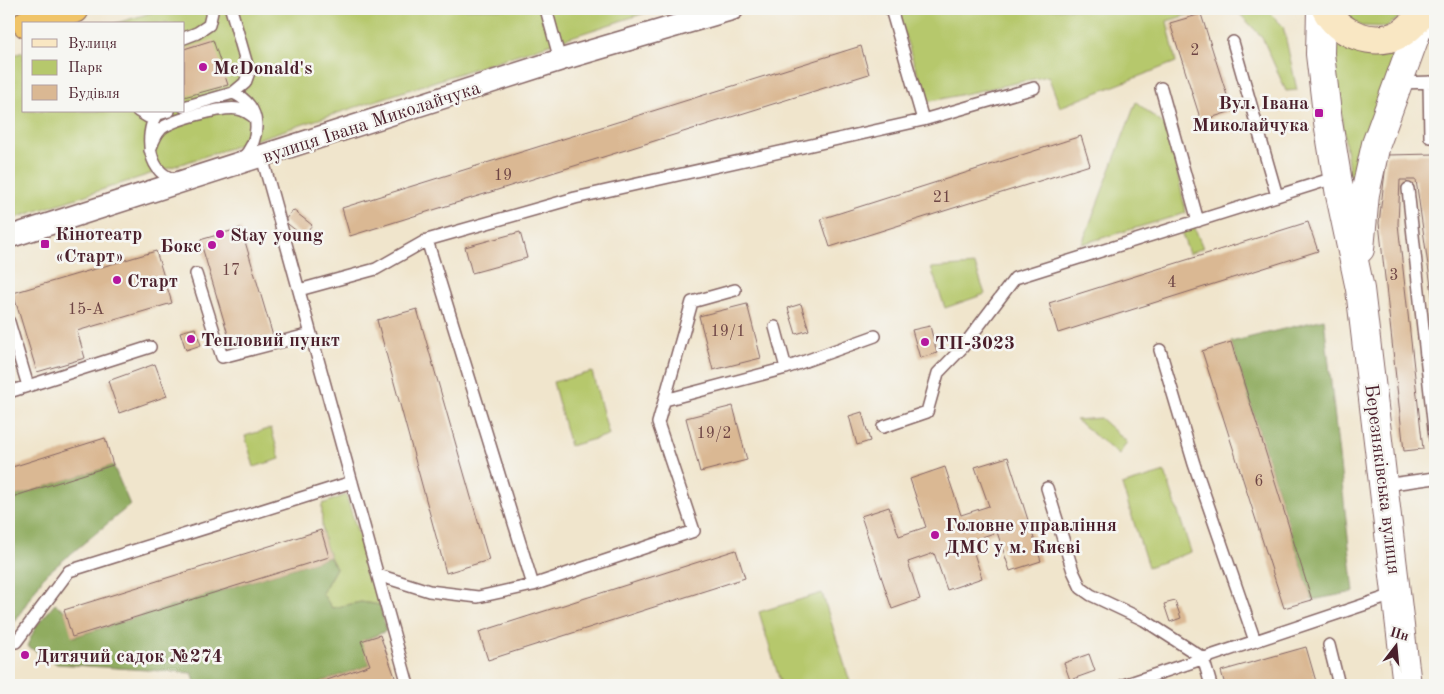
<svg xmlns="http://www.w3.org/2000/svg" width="1444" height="694" font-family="'Old Standard TT',serif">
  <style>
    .green { fill: #b6c86c; stroke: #80744c }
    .forest { fill: #90ac60; stroke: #6d6646 }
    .building { fill: #dab893 }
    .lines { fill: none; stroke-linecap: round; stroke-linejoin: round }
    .service-casing { stroke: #846463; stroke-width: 14 }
    .minor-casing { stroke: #846463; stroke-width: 24 }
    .tertiary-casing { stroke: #846463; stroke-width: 30 }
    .secondary-casing { stroke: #846463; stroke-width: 30 }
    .trunk-casing { stroke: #846463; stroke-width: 30 }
    .service { stroke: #fff; stroke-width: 11 }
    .minor { stroke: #fff; stroke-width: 21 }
    .tertiary { stroke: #fff; stroke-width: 28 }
    .secondary { stroke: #f9e7c3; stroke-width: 28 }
    .trunk { stroke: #f0c469; stroke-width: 28 }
    .poi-dot { fill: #b5179e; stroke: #f6f6f2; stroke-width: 2 }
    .labels { text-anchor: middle; stroke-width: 5; stroke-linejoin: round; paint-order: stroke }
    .number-label { font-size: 16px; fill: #6e4545 }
    .poi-label { font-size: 19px; font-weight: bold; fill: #4a1f2b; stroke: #f6f6f2; text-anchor: start }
    .street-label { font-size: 19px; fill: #4a1f2b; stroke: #f6f6f2 }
  </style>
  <rect width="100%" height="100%" fill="#f6f6f2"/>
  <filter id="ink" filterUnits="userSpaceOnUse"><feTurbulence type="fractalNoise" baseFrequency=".02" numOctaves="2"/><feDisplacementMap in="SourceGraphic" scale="10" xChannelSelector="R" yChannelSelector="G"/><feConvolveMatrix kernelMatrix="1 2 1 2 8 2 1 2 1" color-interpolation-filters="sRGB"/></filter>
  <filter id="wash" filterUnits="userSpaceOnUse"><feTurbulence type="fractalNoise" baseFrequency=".0096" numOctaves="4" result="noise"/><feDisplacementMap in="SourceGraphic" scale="20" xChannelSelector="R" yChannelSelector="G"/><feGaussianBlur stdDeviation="1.12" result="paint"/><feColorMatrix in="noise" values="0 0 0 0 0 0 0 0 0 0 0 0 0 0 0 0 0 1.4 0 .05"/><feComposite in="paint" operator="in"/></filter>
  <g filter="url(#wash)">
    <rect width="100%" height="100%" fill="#f0e5cc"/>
    <!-- green -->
    <path class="green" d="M 163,9 L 657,9 L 9,220 L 9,56 L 24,52 L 24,111 L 184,111 L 184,24 L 114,24 Z
      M 896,9 L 1208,9 L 1167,21 L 1176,62 L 1060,107 L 1048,76 L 927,102 Z
      M 1235,9 L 1266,9 L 1283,26 L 1297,90 L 1286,91 L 1262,37 Z
      M 1339,9 L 1412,9 L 1386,27 L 1360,26 Z
      M 1330,32 C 1359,52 1372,58 1406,46 L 1355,215 Z
      M 1136,102 L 1168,128 L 1186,213 L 1082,244 Z
      M 1194,226 L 1203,248 L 1189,254 L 1181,231 Z
      M 975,265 L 985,294 L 945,308 L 931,268 Z
      M 592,372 L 609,435 L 570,446 L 553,382 Z
      M 1100,418 L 1127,442 L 1119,455 L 1076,420 Z
      M 271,428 L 280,459 L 254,467 L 245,436 Z
      M 1165,472 L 1191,552 L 1148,567 L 1122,485 Z
      M 346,495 L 380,605 L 361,602 L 332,608 L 322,593 L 336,568 C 323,545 321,531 322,504 Z
      M 822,593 L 851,685 L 781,685 L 759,612 Z"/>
    <!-- forest -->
    <path class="forest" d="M 1324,319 L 1354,592 L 1312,600 L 1231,342 Z
      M 113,465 L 130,505 L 44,576 L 12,626 L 9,627 L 9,498 Z
      M 329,557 L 336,568 L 322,593 L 332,608 L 361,602 L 380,605 L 386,631 L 362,641 L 370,665 L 312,685 L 196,685 L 192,673 L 57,664 L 27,646 L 36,626 L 55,604 L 64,610 L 73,637 Z"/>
    <g id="blocks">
      <!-- building -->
      <path class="building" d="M 1201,14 L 1232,111 L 1201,121 L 1170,23 Z
        M 213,40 L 228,85 L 184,97 L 184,49 Z
        M 861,46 L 869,74 L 350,236 L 342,208 Z
        M 1081,136 L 1090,165 L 830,247 L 821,219 Z
        M 1435,154 L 1435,315 L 1416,180 L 1400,180 L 1398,224 L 1423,449 L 1404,451 L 1379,223 L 1387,155 Z
        M 293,210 L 312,225 L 303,236 L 284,221 Z
        M 1308,222 L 1318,251 L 1058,333 L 1049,303 Z
        M 241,228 L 273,336 L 232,348 L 200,240 Z
        M 520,232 L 527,258 L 472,273 L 465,247 Z
        M 156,251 L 172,303 L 77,331 L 85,358 L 37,372 L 13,293 Z
        M 747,304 L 761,358 L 713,370 L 699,316 Z
        M 801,304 L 809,330 L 796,334 L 788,308 Z
        M 417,309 L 489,560 L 446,573 L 377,320 Z
        M 930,326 L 937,353 L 920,358 L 912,330 Z
        M 195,328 L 201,345 L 186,350 L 180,332 Z
        M 1231,342 L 1312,600 L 1284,608 L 1202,351 Z
        M 155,364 L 167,396 L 119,413 L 108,381 Z
        M 733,406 L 747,460 L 700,472 L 686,418 Z
        M 862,412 L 870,441 L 857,445 L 849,416 Z
        M 105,438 L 113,465 L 9,498 L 9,468 Z
        M 1008,457 L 1041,561 L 1010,571 L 997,532 L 970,541 L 982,578 L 947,590 L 934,553 L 908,562 L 920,599 L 892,609 L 861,516 L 889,507 L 899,536 L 926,527 L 910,479 L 945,467 L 961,515 L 989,506 L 975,467 Z
        M 321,530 L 329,557 L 72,637 L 64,610 Z
        M 736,550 L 745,578 L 488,660 L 479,632 Z
        M 1175,601 L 1181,618 L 1170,622 L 1164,604 Z
        M 380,635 L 395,677 L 370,685 L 313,685 L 370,665 L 361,641 Z
        M 1306,647 L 1317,685 L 1225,685 L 1221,671 Z
        M 1089,654 L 1095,671 L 1070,680 L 1064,663 Z"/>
    </g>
  </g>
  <g filter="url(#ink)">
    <use href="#blocks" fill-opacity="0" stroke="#846463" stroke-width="1"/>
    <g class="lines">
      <defs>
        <path id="service" d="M 546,9 L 560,60
          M 891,9 L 923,120
          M 184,38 L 197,33 L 209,25 L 212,12 L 210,9
          M 1233,42 L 1277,196
          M 1429,82 L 1430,137 L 1435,137
          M 1398,83 L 1435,82
          M 1161,88 L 1198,221
          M 233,93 C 262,105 262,139 242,159
          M 184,107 L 233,93 L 245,83 L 249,72 L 231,9
          M 138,111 L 148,117 L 169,111
          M 156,115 C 144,136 148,176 178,180
          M 150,150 C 153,142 155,135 161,129 C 171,120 224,106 238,109 C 245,110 250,114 255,118
          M 262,157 L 408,685
          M 1408,189 L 1435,439
          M 427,240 L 533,585
          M 196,274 L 222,357 L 311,334
          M 299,290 L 376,269 L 427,240 L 575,198 L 923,120 L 1034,88
          M 9,322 L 28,386
          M 1160,350 L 1194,464 L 1255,641
          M 786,368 L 875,336
          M 9,392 L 150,347
          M 665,400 L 786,368 L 775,327
          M 883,427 L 927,412 L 938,373 L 962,348 L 1015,278 L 1337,177
          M 1384,485 L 1435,478
          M 1047,488 L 1073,571 L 1081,588 L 1091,595 L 1144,620 L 1203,658 L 1211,685
          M 378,575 L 429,591 L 478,597 L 533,585 L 694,531 L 658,423 L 692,302 L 735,290
          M 16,642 L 69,571 L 352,482
          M 1329,645 L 1339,685
          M 1124,685 L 1396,594"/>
        <path id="minor" d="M 9,237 L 560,60 L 733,9"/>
        <path id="tertiary" d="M 1321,9 L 1320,54 L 1328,122 L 1340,195 L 1360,289 L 1407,685
          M 1360,249 L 1365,194 L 1376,144 L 1425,9"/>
        <path id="secondary" d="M 1326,9 C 1339,35 1374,47 1400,34 C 1411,28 1418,18 1425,9"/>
        <path id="trunk" d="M 27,24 L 75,9"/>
      </defs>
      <!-- service casing -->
      <use href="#service" class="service-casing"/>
      <!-- minor casing -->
      <use href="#minor" class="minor-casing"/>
      <!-- tertiary casing -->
      <use href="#tertiary" class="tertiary-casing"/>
      <!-- secondary casing -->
      <use href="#secondary" class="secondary-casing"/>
      <!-- trunk casing -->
      <use href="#trunk" class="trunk-casing"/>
      <!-- service -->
      <use href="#service" class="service"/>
      <!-- minor -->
      <use href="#minor" class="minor"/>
      <!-- tertiary -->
      <use href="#tertiary" class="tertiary"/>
      <!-- secondary -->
      <use href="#secondary" class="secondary"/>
      <!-- trunk -->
      <use href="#trunk" class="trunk"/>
    </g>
  </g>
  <!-- markers -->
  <g class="poi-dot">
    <circle cx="203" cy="67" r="5"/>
    <rect x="1314" y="108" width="10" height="10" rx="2.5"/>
    <circle cx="220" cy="234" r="5"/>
    <rect x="40" y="239" width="10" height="10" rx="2.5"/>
    <circle cx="212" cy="245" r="5"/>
    <circle cx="117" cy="280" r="5"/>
    <circle cx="191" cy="339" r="5"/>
    <circle cx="925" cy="342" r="5"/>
    <circle cx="935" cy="535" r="5"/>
    <circle cx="25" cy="655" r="5"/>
  </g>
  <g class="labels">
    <!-- number labels -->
    <g class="number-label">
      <text x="1195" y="55">2</text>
      <text x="503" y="180">19</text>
      <text x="942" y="202">21</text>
      <text x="231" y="275">17</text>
      <text x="1394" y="280">3</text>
      <text x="1172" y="287">4</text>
      <text x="86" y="314">15-А</text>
      <text x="728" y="336">19/1</text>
      <text x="714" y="438">19/2</text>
      <text x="1259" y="486">6</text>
    </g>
    <!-- poi labels -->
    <g class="poi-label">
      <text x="213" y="74">McDonald's</text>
      <text x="1309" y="109" text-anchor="end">Вул. Івана<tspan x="1309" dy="22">Миколайчука</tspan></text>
      <text x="55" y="240">Кінотеатр<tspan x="55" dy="22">«Старт»</tspan></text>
      <text x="230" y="241">Stay young</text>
      <text x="202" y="252" text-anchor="end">Бокс</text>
      <text x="127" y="287">Старт</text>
      <text x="201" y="346">Тепловий пункт</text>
      <text x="935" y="349">ТП-3023</text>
      <text x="945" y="531">Головне управління<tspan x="945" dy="22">ДМС у м. Києві</tspan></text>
      <text x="35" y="662">Дитячий садок №274</text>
    </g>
    <!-- street labels -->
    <g class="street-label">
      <text transform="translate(371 121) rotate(-18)" y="7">вулиця Івана Миколайчука</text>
      <text transform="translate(1384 479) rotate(83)" y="7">Березняківська вулиця</text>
    </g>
  </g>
  <!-- margin -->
  <rect width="1444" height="694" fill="none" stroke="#f6f6f2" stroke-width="30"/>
  <!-- legend -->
  <rect x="22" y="22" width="162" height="90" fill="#f6f6f2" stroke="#b1a0a2"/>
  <rect x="32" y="39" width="25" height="8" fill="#f9e7c3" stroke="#b1a0a2"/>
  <text x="68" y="48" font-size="15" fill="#4a1f2b">Вулиця</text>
  <rect x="32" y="60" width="25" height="15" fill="#b6c86c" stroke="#b1a0a2"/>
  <text x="68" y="72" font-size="15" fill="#4a1f2b">Парк</text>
  <rect x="32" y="85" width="25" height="15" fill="#dab893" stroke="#b1a0a2"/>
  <text x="68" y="98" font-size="15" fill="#4a1f2b">Будівля</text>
  <!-- north arrow -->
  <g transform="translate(1396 646) rotate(16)" stroke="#f6f6f2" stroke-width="4" paint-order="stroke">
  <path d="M0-4L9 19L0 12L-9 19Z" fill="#4a1f2b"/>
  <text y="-8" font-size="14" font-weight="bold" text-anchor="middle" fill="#4a1f2b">Пн</text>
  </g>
</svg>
